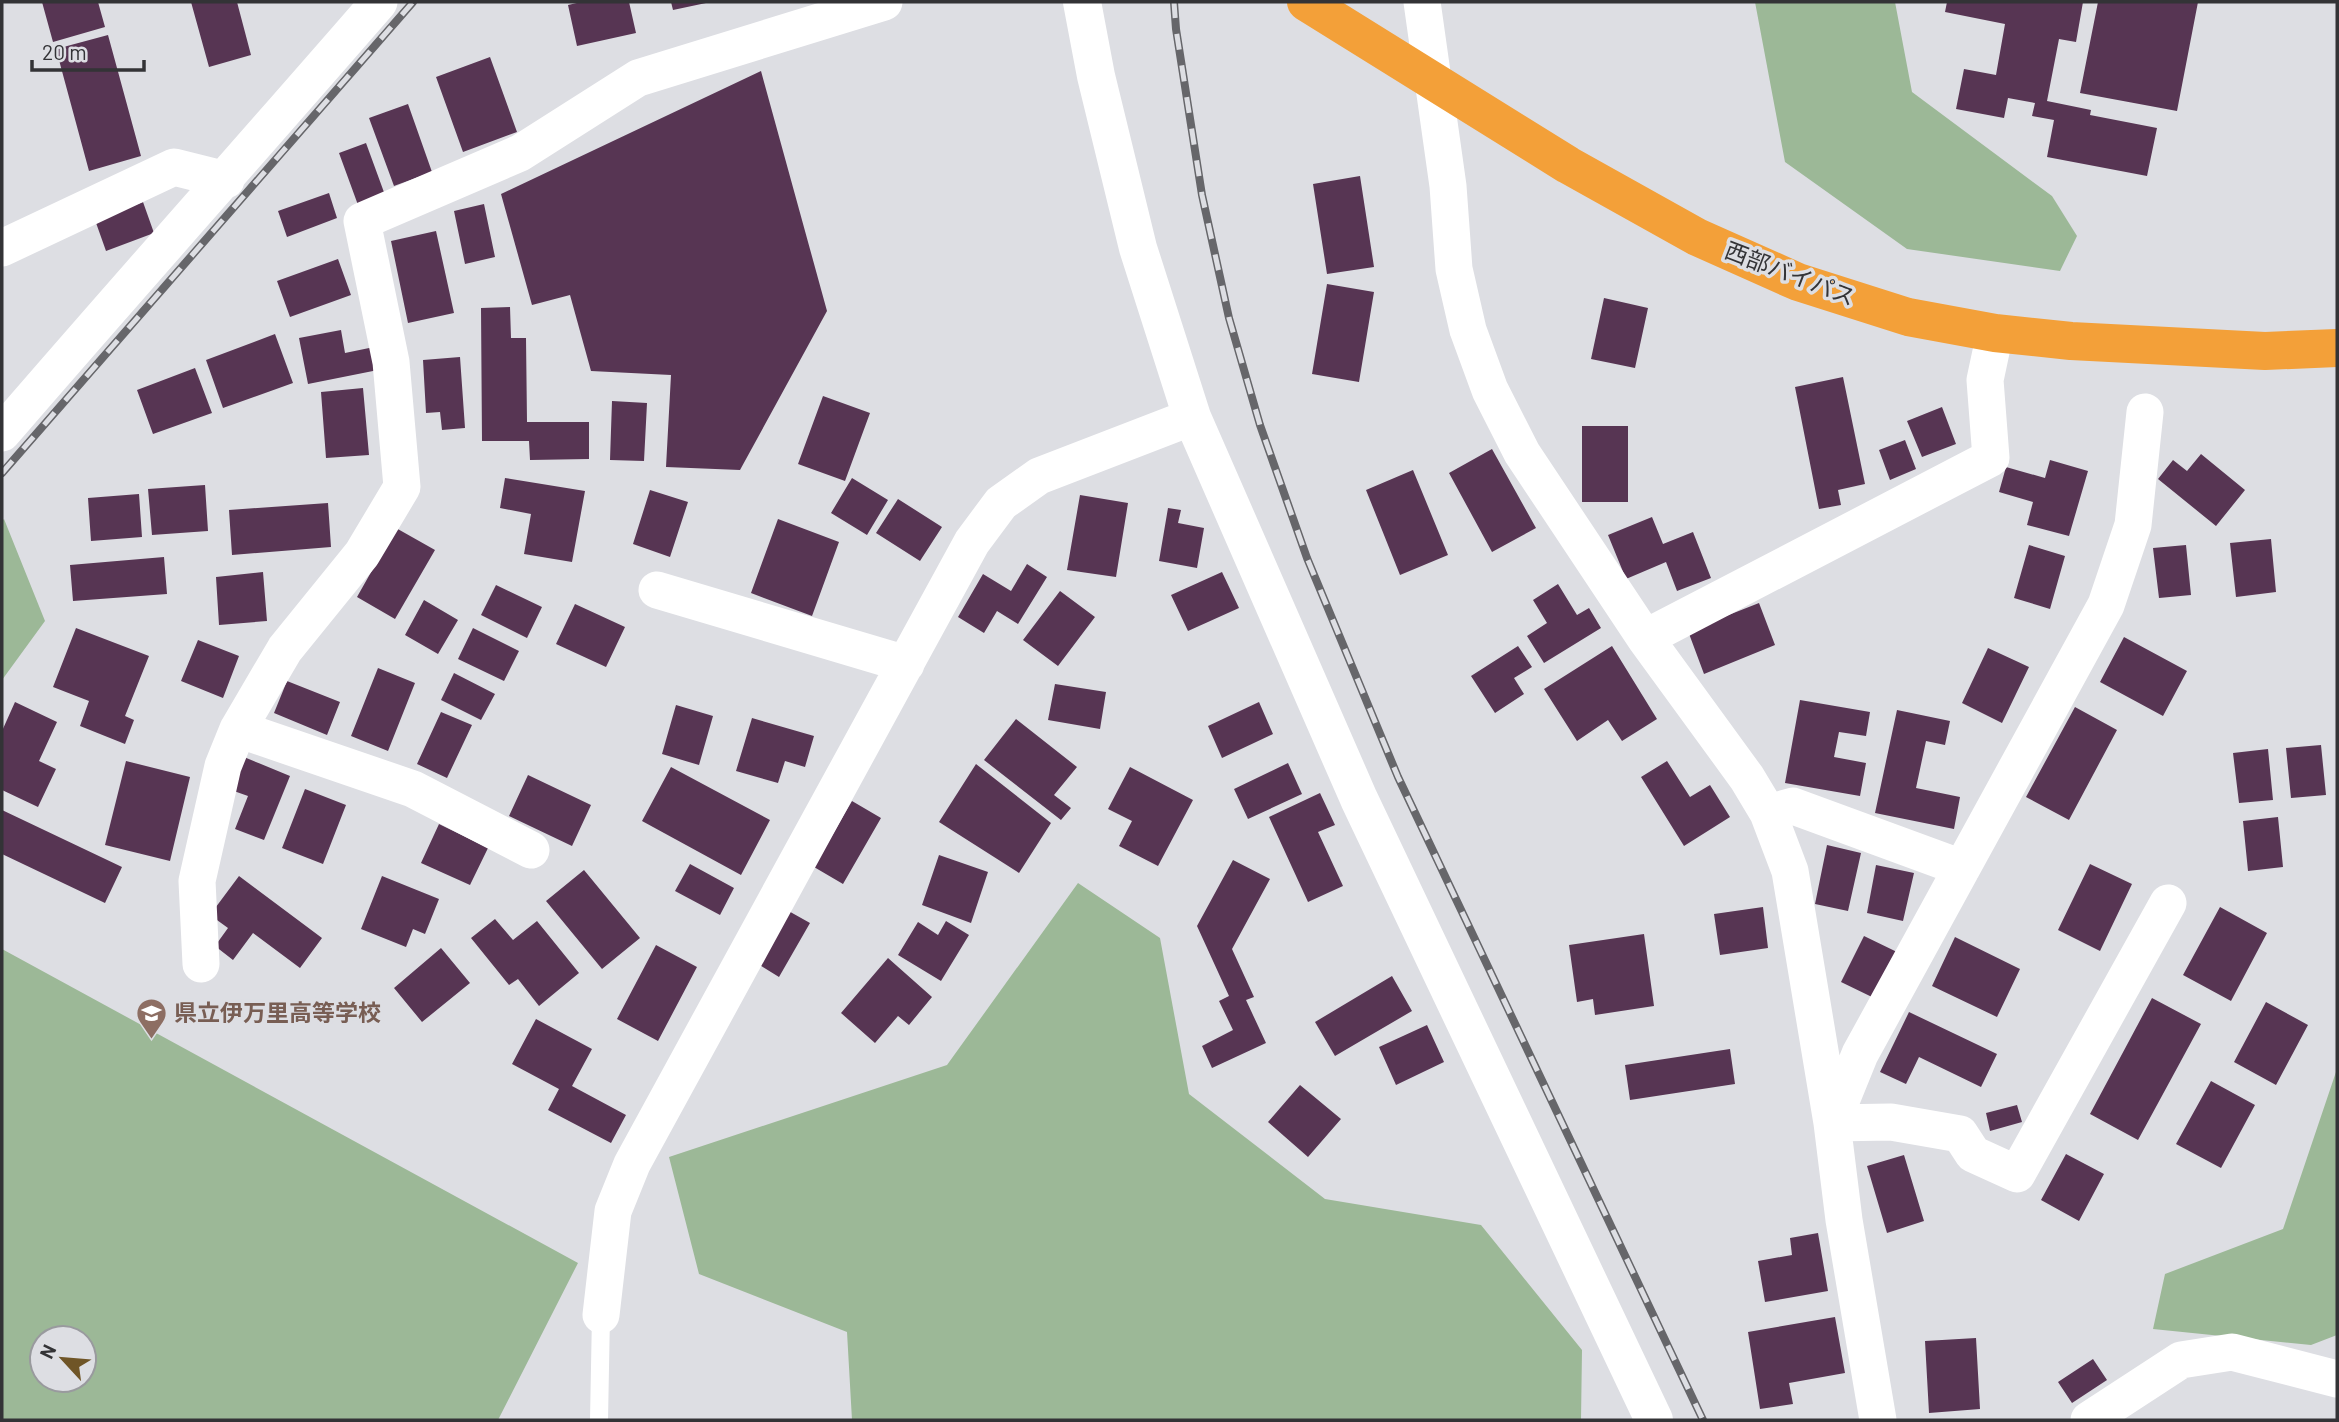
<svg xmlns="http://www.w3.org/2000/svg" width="2339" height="1422" font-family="Barlow,'Noto Sans JP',sans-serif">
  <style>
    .green { fill: #9cb897; fill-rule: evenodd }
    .building { fill: #573553 }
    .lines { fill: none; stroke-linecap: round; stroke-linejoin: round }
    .lane { stroke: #fff; stroke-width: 18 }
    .street { stroke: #fff; stroke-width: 37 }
    .secondary { stroke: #fff; stroke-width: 38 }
    .highway { stroke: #f3a039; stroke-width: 38 }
    .rail-casing { stroke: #66666a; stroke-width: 8 }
    .rail { stroke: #dddee3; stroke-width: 5; stroke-dasharray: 16; stroke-linecap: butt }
    .labels { text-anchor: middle; stroke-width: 7; stroke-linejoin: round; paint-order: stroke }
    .street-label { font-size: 23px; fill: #333336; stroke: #dddee3 }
    .education-label { font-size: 23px; font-weight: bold; fill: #785e54; stroke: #dddee3; text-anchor: start }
  </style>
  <rect width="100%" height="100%" fill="#dddee3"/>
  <!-- green -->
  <path class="green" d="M 1755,2 L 1895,2 L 1912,92 L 2052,196 L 2077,236 L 2060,271 L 1907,249 L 1785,162 Z
    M 4,519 L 45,621 L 2,680 L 2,521 Z
    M 1078,883 L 1160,938 L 1189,1094 L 1325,1199 L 1481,1225 L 1582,1350 L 1581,1420 L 852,1420 L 847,1332 L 699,1274 L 669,1157 L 947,1065 Z
    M 2,949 L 578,1263 L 498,1420 L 2,1420 ZM 84,1338 L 84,1380 L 42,1380 L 42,1338 Z
    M 2337,1069 L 2337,1335 L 2311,1345 L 2153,1329 L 2165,1274 L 2283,1229 Z"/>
  <!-- building -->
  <path class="building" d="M 42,2 L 98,2 L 105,27 L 53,42 Z
    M 191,2 L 237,2 L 251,55 L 209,67 Z
    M 581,2 L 629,2 L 636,33 L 577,46 L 568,5 Z
    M 671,2 L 706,2 L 706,3 L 673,10 Z
    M 1947,2 L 2083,2 L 2076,42 L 2059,39 L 2047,101 L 2091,110 L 2090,115 L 2157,128 L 2147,176 L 2047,157 L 2054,120 L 2032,116 L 2035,103 L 2008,98 L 2004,118 L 1956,109 L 1964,69 L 1996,75 L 2005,24 L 1945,12 Z
    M 2098,2 L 2198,2 L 2177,111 L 2080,93 Z
    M 108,35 L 141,156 L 89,171 L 56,49 Z
    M 490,57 L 517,132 L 463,152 L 436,77 Z
    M 761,71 L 827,311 L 740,470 L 666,467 L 671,375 L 591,371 L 570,295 L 532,305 L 501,194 Z
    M 408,104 L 432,172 L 394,186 L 369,118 Z
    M 366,143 L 385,195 L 358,205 L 339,153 Z
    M 1360,176 L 1374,267 L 1327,274 L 1313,184 Z
    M 329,193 L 337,218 L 287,237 L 278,211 Z
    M 143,202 L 154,233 L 106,251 L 95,220 Z
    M 484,204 L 495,257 L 465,264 L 454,211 Z
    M 436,231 L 454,313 L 408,323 L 391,241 Z
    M 338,259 L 351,295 L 290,317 L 277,281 Z
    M 1327,284 L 1374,292 L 1359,382 L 1312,374 Z
    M 1604,298 L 1648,308 L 1635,368 L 1591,359 Z
    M 510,307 L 511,338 L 526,338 L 527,422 L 589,422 L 589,459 L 530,460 L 529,441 L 482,441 L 481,308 Z
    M 341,330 L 345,353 L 374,347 L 378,370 L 308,384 L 299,338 Z
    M 275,334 L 293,383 L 223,408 L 206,360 Z
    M 460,357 L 465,428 L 442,430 L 440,412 L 426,413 L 423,360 Z
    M 195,368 L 212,413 L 153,434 L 137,390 Z
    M 1843,377 L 1865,484 L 1838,490 L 1841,505 L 1819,509 L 1795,387 Z
    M 363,388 L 369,455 L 326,458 L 321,392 Z
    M 823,396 L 870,413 L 845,481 L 798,464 Z
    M 612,401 L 647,403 L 644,461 L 610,460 Z
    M 1942,407 L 1956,444 L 1922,457 L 1907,421 Z
    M 1582,426 L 1628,426 L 1628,502 L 1582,502 Z
    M 1905,440 L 1916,469 L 1890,480 L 1879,450 Z
    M 1492,449 L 1536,528 L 1492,552 L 1449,473 Z
    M 2201,454 L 2245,490 L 2216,526 L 2158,479 L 2173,460 L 2187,471 Z
    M 2050,460 L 2088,471 L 2069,536 L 2027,525 L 2033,502 L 1999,492 L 2006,467 L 2045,478 Z
    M 1413,470 L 1448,555 L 1400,575 L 1366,490 Z
    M 505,478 L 585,491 L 572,562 L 524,554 L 531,514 L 500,508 Z
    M 852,478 L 888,500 L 867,535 L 831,513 Z
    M 205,485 L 208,531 L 152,535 L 148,489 Z
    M 650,490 L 688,502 L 670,557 L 633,544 Z
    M 139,494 L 142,537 L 91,541 L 88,498 Z
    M 1080,495 L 1128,503 L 1116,577 L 1067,570 Z
    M 898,499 L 942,527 L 920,561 L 876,533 Z
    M 328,503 L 331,547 L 232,555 L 229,510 Z
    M 1168,508 L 1181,510 L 1178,523 L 1204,528 L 1197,568 L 1159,561 Z
    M 1652,517 L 1663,544 L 1693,532 L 1711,578 L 1677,591 L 1666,562 L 1626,579 L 1608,535 Z
    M 778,519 L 839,542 L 812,616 L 751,593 Z
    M 396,528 L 435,550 L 395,619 L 357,597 Z
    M 2271,539 L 2276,592 L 2236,597 L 2230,543 Z
    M 2029,545 L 2065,556 L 2050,609 L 2014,598 Z
    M 2186,545 L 2191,595 L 2159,598 L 2153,548 Z
    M 164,557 L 167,594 L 73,601 L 70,565 Z
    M 1027,564 L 1047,577 L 1018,624 L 997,611 L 984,633 L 958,617 L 983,574 L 1011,591 Z
    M 263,572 L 267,621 L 219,625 L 216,577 Z
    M 1222,572 L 1239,608 L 1188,631 L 1171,595 Z
    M 1558,584 L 1577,615 L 1589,608 L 1601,628 L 1544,663 L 1527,636 L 1547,623 L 1533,600 Z
    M 496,585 L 542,607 L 527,638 L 481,615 Z
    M 1060,591 L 1095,617 L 1058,666 L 1023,640 Z
    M 424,600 L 458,620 L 438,654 L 405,635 Z
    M 1759,603 L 1775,645 L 1704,674 L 1688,631 Z
    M 575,604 L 625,627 L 606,667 L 556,644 Z
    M 76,628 L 149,656 L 125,716 L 134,720 L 125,744 L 80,726 L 89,701 L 53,687 Z
    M 473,628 L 519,651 L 504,681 L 458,659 Z
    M 2124,637 L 2187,671 L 2163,716 L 2100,682 Z
    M 198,640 L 239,656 L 223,698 L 181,681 Z
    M 1518,646 L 1532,667 L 1514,678 L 1524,694 L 1495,713 L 1471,676 Z
    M 1612,646 L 1657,719 L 1622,741 L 1608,720 L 1577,741 L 1544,689 Z
    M 1988,648 L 2029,667 L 2002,723 L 1962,703 Z
    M 378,668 L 415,683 L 388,751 L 351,736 Z
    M 454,673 L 495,694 L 481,720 L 441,700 Z
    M 287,681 L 340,702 L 327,735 L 274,713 Z
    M 1055,684 L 1106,692 L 1100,729 L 1048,720 Z
    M 1800,700 L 1870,712 L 1866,736 L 1839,732 L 1834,757 L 1866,763 L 1860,796 L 1785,783 Z
    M 15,702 L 57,722 L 39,761 L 56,769 L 38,807 L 2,790 L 2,731 Z
    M 1259,702 L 1273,734 L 1222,758 L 1208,726 Z
    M 676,705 L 713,716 L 699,765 L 662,754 Z
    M 2075,707 L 2117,730 L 2069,820 L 2026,797 Z
    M 1897,710 L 1950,721 L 1945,745 L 1926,741 L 1916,788 L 1960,797 L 1954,829 L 1875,813 Z
    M 441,712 L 472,725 L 447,778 L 417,764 Z
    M 752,718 L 814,736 L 805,767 L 785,761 L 778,783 L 736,771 Z
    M 1016,719 L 1077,767 L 1054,795 L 1071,808 L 1061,820 L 984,760 Z
    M 2321,745 L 2326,795 L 2291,798 L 2286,748 Z
    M 2268,749 L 2273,800 L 2239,803 L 2233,753 Z
    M 244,757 L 290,776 L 264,840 L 235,829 L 248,796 L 231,790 Z
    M 126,761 L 190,777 L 170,861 L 105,845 Z
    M 1667,761 L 1690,797 L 1710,785 L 1730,817 L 1684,846 L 1641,777 Z
    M 1288,763 L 1302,794 L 1248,819 L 1234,789 Z
    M 976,764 L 1051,823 L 1019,873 L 939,822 Z
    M 671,767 L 770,820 L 741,875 L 642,821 Z
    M 1130,767 L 1193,800 L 1158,866 L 1119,846 L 1132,821 L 1108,809 Z
    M 528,775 L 591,805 L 572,846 L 509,816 Z
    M 305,789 L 346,805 L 323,864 L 282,848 Z
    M 1320,793 L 1335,825 L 1318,832 L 1343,886 L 1308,902 L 1269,817 Z
    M 852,801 L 881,818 L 843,884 L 814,867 Z
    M 2,810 L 122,867 L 105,903 L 2,854 Z
    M 2278,817 L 2283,867 L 2248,871 L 2243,821 Z
    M 439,824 L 488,848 L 470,885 L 421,863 Z
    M 1827,845 L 1861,853 L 1848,911 L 1815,904 Z
    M 939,855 L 988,872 L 971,923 L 922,905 Z
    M 1233,860 L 1270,879 L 1232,949 L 1254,997 L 1246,1000 L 1266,1043 L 1212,1068 L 1202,1046 L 1233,1030 L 1219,1001 L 1229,996 L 1197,926 Z
    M 690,864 L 734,888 L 720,915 L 675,891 Z
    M 2090,864 L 2132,884 L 2100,951 L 2058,930 Z
    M 1876,865 L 1914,873 L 1903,921 L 1867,913 Z
    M 584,870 L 640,938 L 602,969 L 546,901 Z
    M 239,876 L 322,938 L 300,968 L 253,933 L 233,960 L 215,946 L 228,928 L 210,915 Z
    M 382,876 L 439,899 L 425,934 L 413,929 L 406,947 L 361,929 Z
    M 1763,907 L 1768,948 L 1720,955 L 1714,914 Z
    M 2220,907 L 2267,933 L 2231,1001 L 2183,975 Z
    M 785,909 L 810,923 L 779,977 L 755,962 Z
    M 495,919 L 513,940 L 537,921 L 579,973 L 539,1006 L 518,979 L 509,985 L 471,938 Z
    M 946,921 L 969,935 L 941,981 L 898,955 L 918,922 L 938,935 Z
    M 1644,934 L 1654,1006 L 1595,1015 L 1593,999 L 1577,1002 L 1569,945 Z
    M 1864,936 L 1897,952 L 1874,998 L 1841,982 Z
    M 1955,937 L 2020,969 L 1997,1017 L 1932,986 Z
    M 656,945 L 697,967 L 658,1041 L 617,1019 Z
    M 441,948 L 470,983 L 422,1022 L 394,988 Z
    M 888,958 L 932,997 L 909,1025 L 898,1016 L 875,1043 L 841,1013 Z
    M 1392,976 L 1412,1011 L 1335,1056 L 1315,1022 Z
    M 2152,998 L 2201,1024 L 2138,1140 L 2090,1114 Z
    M 2266,1002 L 2308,1025 L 2276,1085 L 2234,1062 Z
    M 1909,1012 L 1997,1054 L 1981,1087 L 1919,1057 L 1906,1084 L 1880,1072 Z
    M 536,1019 L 592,1049 L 572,1086 L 626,1115 L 611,1143 L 548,1110 L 559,1089 L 512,1064 Z
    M 1427,1025 L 1444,1062 L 1396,1085 L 1379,1047 Z
    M 1730,1049 L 1735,1084 L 1630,1100 L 1625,1065 Z
    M 2211,1081 L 2255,1105 L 2221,1168 L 2176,1144 Z
    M 1300,1085 L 1341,1119 L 1308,1157 L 1268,1122 Z
    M 2017,1105 L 2022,1122 L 1990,1131 L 1986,1113 Z
    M 2066,1154 L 2104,1174 L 2079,1221 L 2041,1200 Z
    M 1904,1155 L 1924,1221 L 1887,1233 L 1867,1166 Z
    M 1818,1233 L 1828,1291 L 1765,1302 L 1758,1261 L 1792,1255 L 1790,1238 Z
    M 1835,1317 L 1845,1373 L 1789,1383 L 1793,1404 L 1760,1409 L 1748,1332 Z
    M 1976,1338 L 1980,1409 L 1929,1413 L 1925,1341 Z
    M 2093,1359 L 2107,1380 L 2072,1403 L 2058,1382 Z"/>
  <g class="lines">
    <!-- lane -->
    <path class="lane" d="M 599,1420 L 601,1315"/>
    <!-- street -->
    <path class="street" d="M 1422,2 L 1448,186 L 1454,269 L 1468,330 L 1490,390 L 1522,453 L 1645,638 L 1747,778 L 1768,813 L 1790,871 L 1832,1123 L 1844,1220 L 1878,1420
      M 2,248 L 174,167 L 226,180
      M 2145,412 L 2133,525 L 2106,605 L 1860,1054 L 1832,1123 L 1891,1122 L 1960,1134 L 1973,1154 L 2017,1174 L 2168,903
      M 2,433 C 127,288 254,146 379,2
      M 657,590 L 906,664
      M 1645,638 L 1991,458 L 1985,380 L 1995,333
      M 238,729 L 413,789 L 531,850
      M 1768,813 L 1793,806 L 1962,868
      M 201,964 L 197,881 L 223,766 L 238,729 L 285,649 L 362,554 L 402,487 L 391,362 L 362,221 L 520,153 L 638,78 L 884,2
      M 601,1315 L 613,1211 L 632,1164 L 972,542 L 1001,503 L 1039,476 L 1192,417
      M 2089,1420 L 2181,1360 L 2232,1352 L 2337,1379"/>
    <!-- secondary -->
    <path class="secondary" d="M 1082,2 L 1096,76 L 1138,248 L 1192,417 L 1359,799 L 1654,1420"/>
    <!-- highway -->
    <path class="highway" d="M 1306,2 L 1568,165 L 1697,237 L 1798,282 L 1908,317 L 1995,333 L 2071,341 L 2265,351 L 2337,348"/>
    <defs>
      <path id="rail" d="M 1174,2 L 1176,29 L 1202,195 L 1229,318 L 1260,425 L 1307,558 L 1398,777 L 1703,1420
        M 2,473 L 413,2"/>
    </defs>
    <!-- rail casing -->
    <use href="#rail" class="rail-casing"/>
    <!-- rail -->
    <use href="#rail" class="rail"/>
  </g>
  <!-- icons -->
  <defs>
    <symbol id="school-pin" viewBox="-11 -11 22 30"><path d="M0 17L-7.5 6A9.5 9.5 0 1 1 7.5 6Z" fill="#8d6e63" stroke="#dddee3"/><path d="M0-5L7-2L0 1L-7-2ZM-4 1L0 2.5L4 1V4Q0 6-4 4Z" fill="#fff"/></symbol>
  </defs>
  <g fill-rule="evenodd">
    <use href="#school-pin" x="134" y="996" width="35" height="47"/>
  </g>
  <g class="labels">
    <!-- street labels -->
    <g class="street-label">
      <text transform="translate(1790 274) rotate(21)" y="8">西部バイパス</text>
    </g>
    <!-- education labels -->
    <g class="education-label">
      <text x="174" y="1021">県立伊万里高等学校</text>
    </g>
  </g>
  <!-- border -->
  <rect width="2339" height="1422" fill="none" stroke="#333336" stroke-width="7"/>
  <!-- north arrow -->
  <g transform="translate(63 1359) rotate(296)"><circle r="33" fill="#dddee3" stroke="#999a9e" stroke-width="2"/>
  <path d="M0-5L12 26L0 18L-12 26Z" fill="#6f5527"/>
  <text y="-10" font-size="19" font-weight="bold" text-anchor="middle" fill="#333336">N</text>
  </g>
  <!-- scale -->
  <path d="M32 60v10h112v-10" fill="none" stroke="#333336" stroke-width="3.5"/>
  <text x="42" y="60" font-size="21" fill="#333336" stroke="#dddee3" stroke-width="5" paint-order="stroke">20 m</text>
</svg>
